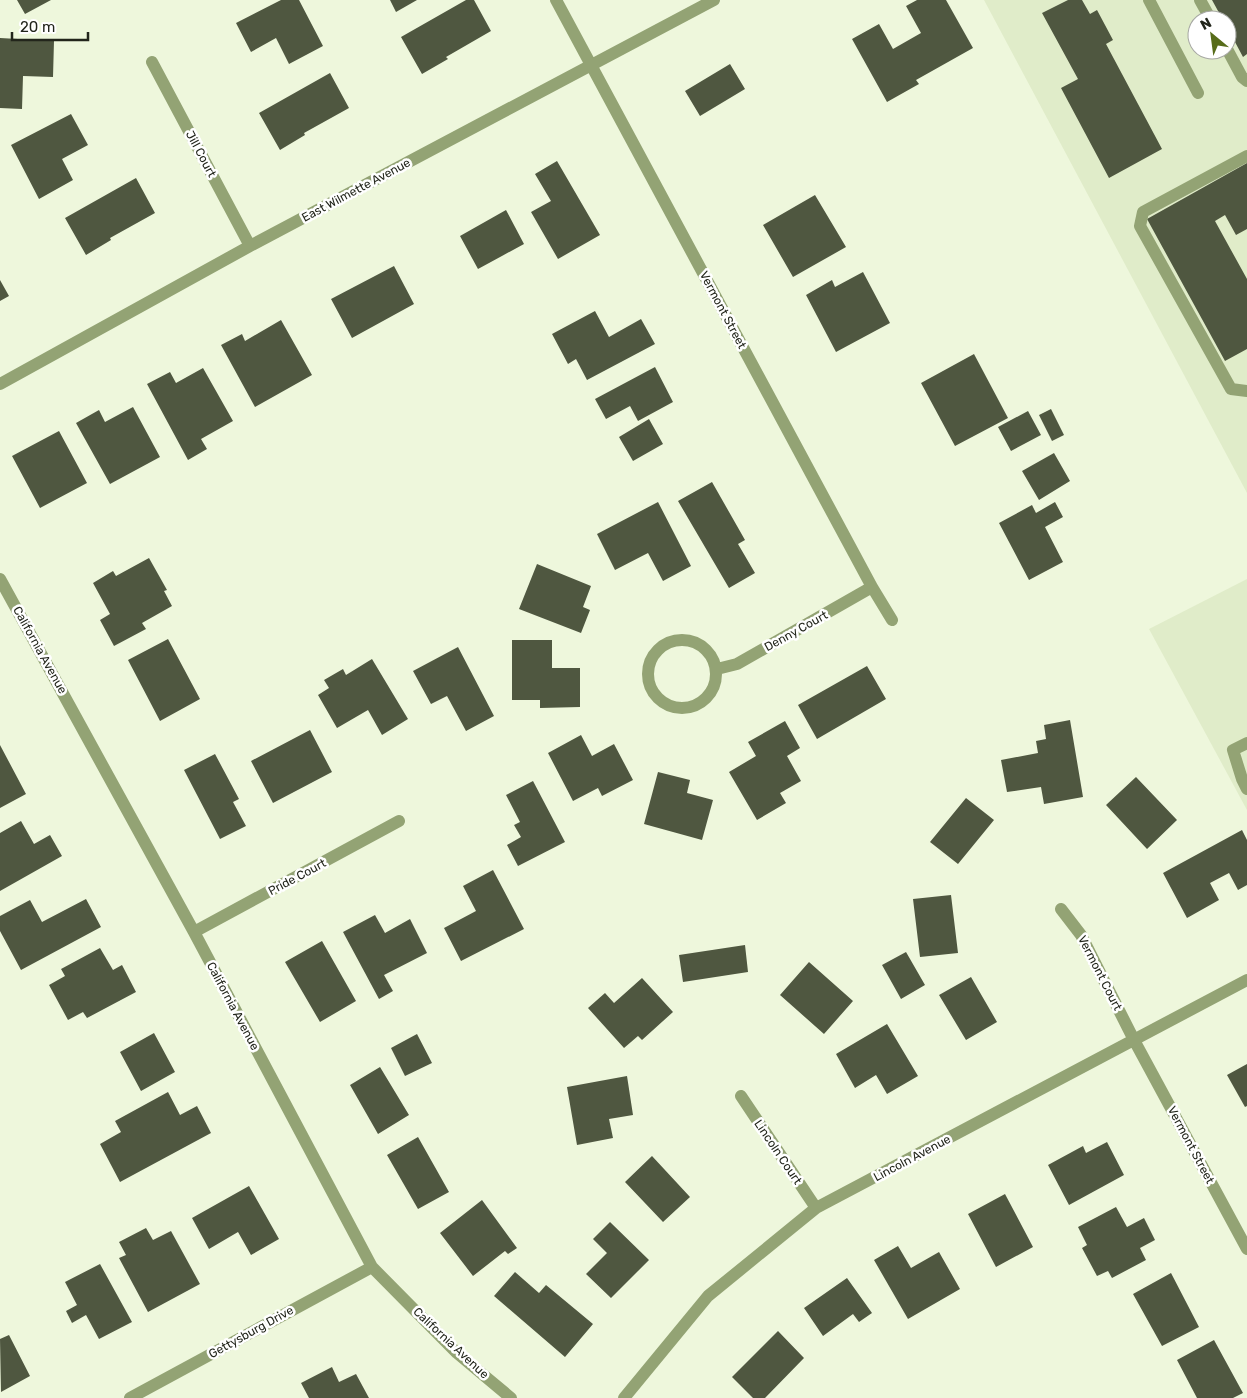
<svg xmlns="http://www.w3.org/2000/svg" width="1247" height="1398" font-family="Rubik,sans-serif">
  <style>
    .built { fill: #e0ecc9; fill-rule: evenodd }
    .building { fill: #4f5740 }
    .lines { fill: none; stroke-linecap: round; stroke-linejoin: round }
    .lane { stroke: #93a374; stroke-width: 12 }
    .street { stroke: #93a374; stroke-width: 12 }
    .labels { text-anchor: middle; stroke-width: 5; stroke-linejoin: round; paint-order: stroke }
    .street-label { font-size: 12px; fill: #22251b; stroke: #fff }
  </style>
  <rect width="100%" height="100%" fill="#eef7dc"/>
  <!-- built -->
  <path class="built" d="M 984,0 L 1247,0 L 1247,493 ZM 1197,20 L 1227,20 L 1227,50 L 1197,50 Z
    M 1247,579 L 1247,810 L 1149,629 Z"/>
  <!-- building -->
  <path class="building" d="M 17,0 L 51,0 L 25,14 Z
    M 281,0 L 299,0 L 323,46 L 289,64 L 276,38 L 251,52 L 236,23 Z
    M 390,0 L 417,0 L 396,12 Z
    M 466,0 L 474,0 L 491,31 L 446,57 L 448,59 L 422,74 L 401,37 Z
    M 917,0 L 946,0 L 973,48 L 916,80 L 919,84 L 887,102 L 852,39 L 879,24 L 893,49 L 921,33 L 906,6 Z
    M 1068,0 L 1082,0 L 1090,14 L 1097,10 L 1113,40 L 1106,44 L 1162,149 L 1109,178 L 1061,88 L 1078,79 L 1042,13 Z
    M 1212,0 L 1247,0 L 1247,54 L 1243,57 L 1227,27 L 1227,20 L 1223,20 Z
    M 0,38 L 54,41 L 53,77 L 23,76 L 22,109 L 0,108 Z
    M 730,64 L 745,89 L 700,116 L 685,91 Z
    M 330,73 L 349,108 L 304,133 L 305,135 L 280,150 L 259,113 Z
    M 71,114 L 88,145 L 62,159 L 73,180 L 39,199 L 11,145 Z
    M 557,161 L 600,235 L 558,259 L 531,212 L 551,201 L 535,174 Z
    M 1247,163 L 1247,229 L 1236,235 L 1225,215 L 1215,221 L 1247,279 L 1247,349 L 1225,361 L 1147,219 Z
    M 136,178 L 155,213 L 110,238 L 111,240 L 86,255 L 65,218 Z
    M 815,195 L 846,247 L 793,277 L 763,225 Z
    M 506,210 L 524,244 L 478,269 L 460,236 Z
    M 394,266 L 414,304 L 352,338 L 331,299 Z
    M 863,272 L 890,323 L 836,352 L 806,295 L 832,280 L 835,287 Z
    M 0,280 L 9,296 L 0,301 Z
    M 595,311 L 609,337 L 641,319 L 655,344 L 587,380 L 576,359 L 568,364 L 552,334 Z
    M 281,320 L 312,375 L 255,407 L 221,345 L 242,334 L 245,341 Z
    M 974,354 L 1008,418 L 955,446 L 921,383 Z
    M 655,367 L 673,402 L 638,421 L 630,406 L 606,419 L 595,399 Z
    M 203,368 L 233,421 L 201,439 L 207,449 L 188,460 L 147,384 L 170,372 L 176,383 Z
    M 133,407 L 160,457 L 110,484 L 76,423 L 99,410 L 105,422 Z
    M 1051,409 L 1064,435 L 1052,441 L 1039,415 Z
    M 1028,411 L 1041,435 L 1011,451 L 998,427 Z
    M 649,419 L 663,444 L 633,461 L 619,437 Z
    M 59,431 L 87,483 L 40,508 L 12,456 Z
    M 1054,453 L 1070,481 L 1039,500 L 1022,471 Z
    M 712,482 L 745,540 L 738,544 L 755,573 L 729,588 L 678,501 Z
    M 658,502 L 691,566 L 663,581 L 648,553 L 615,570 L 597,534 Z
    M 1055,502 L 1063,517 L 1045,527 L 1063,562 L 1029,580 L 999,523 L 1032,505 L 1036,513 Z
    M 149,558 L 167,590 L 164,591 L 172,606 L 142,623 L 146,629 L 114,646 L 100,620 L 110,614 L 93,583 L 113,571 L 116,576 Z
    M 537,564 L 591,586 L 583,607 L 590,610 L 581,633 L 519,609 Z
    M 168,639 L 200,699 L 160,721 L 128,660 Z
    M 512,640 L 552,640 L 552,668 L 580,668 L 580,707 L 540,708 L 540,700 L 512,700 Z
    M 458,647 L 494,716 L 466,731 L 447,696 L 431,704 L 413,671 Z
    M 372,659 L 408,719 L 382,735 L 368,710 L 337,728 L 318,695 L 329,688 L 324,680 L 343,669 L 346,675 Z
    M 867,666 L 886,699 L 817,739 L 798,705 Z
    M 1070,720 L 1083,797 L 1044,804 L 1041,787 L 1007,792 L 1001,760 L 1038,753 L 1036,741 L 1046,739 L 1044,725 Z
    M 785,721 L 800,748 L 787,756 L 801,781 L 780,793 L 786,803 L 757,820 L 729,772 L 756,756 L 748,742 Z
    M 310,730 L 332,772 L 273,803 L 251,761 Z
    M 581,735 L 592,756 L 614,744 L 633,780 L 602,796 L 598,788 L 573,801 L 548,753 Z
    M 0,745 L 26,794 L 0,808 Z
    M 215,754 L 239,799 L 233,802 L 246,826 L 220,839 L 184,770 Z
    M 658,772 L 690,780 L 687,793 L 713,800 L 702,840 L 644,824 Z
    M 1136,777 L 1177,820 L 1147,849 L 1106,805 Z
    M 533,781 L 565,842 L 518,866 L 507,845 L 521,837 L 514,825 L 520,822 L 506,795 Z
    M 966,798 L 994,820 L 958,864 L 930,842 Z
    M 21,821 L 34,844 L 50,835 L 62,856 L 0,891 L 0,833 Z
    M 1242,830 L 1247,840 L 1247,885 L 1238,890 L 1229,873 L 1210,883 L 1219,900 L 1187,918 L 1163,873 Z
    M 493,870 L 524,929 L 461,961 L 444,928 L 476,911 L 463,886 Z
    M 951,895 L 958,953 L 920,957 L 913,899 Z
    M 86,899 L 101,927 L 21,970 L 0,931 L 0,916 L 30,900 L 42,922 Z
    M 375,915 L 385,933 L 410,919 L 427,953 L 384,975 L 393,991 L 379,999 L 343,932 Z
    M 322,941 L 356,1001 L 320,1022 L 285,962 Z
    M 745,945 L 748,972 L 683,982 L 679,955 Z
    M 100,948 L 113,970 L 122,965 L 136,992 L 87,1018 L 83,1012 L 68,1020 L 49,985 L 65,976 L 61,969 Z
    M 906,952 L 925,985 L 901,999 L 882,965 Z
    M 809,962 L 853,1001 L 824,1034 L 780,995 Z
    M 971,977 L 997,1022 L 966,1040 L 939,995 Z
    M 642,978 L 673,1012 L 642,1040 L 638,1036 L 624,1048 L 588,1008 L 605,993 L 614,1003 Z
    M 887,1024 L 918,1076 L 887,1094 L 876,1075 L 855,1088 L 836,1054 Z
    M 154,1033 L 175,1072 L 141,1091 L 120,1052 Z
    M 417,1034 L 432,1063 L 405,1076 L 391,1048 Z
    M 1247,1064 L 1247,1106 L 1245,1107 L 1227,1075 Z
    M 380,1067 L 409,1115 L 378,1134 L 350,1085 Z
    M 627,1076 L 633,1115 L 609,1119 L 613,1138 L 577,1145 L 567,1087 Z
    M 168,1092 L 180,1115 L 197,1106 L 211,1133 L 120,1182 L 100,1144 L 121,1132 L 115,1121 Z
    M 418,1137 L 449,1192 L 418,1209 L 387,1155 Z
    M 1107,1142 L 1124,1175 L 1069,1205 L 1048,1165 L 1083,1146 L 1086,1153 Z
    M 652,1156 L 690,1197 L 663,1222 L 625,1182 Z
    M 249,1186 L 279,1239 L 251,1255 L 238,1232 L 209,1249 L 192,1218 Z
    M 1005,1194 L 1033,1247 L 996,1267 L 968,1214 Z
    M 482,1200 L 517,1248 L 508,1254 L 505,1251 L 473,1276 L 440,1233 Z
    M 1116,1207 L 1127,1227 L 1144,1218 L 1155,1240 L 1140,1248 L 1146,1260 L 1112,1278 L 1108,1271 L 1097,1276 L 1082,1248 L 1087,1245 L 1078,1227 Z
    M 610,1222 L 649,1260 L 611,1298 L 586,1274 L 607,1253 L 593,1239 Z
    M 146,1228 L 153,1240 L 171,1231 L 200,1284 L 148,1312 L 119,1258 L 126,1255 L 119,1242 Z
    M 898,1246 L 911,1268 L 939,1252 L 960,1289 L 908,1319 L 874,1260 Z
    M 100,1264 L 132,1322 L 99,1339 L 86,1315 L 72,1323 L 66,1311 L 77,1305 L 65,1282 Z
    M 515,1272 L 539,1293 L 546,1285 L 593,1324 L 565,1357 L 494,1296 Z
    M 1171,1273 L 1199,1327 L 1162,1346 L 1133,1294 Z
    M 847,1278 L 872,1313 L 859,1322 L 853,1314 L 823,1336 L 804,1308 Z
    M 778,1331 L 804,1358 L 765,1398 L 753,1398 L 732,1377 Z
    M 9,1335 L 30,1376 L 1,1392 L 0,1339 Z
    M 1214,1340 L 1243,1393 L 1233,1398 L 1197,1398 L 1177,1360 Z
    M 332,1367 L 339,1382 L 356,1374 L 369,1398 L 309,1398 L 301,1383 Z"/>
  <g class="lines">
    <!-- lane -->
    <path class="lane" d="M 1200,0 L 1211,20
      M 1227,49 L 1242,77 L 1247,81
      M 1247,156 L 1143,212 L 1140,226 L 1231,389 L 1247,391
      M 1247,743 L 1233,750 L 1242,779 L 1247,789"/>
    <!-- street -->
    <path class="street" d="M 556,0 L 872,587 L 892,620
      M 1149,0 L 1198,93
      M 152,62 L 250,246
      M 0,384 L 250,246 L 714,0
      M 0,579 L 194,932 L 372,1267 L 457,1353 L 511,1398
      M648 674a34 34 0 1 1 68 0a34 34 0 1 1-68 0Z
      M 717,669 L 737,664 L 872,587
      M 1061,909 L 1081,935 L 1134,1040 L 1247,1249
      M 194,932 L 399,821
      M 741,1096 L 816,1208
      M 130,1398 L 372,1267
      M 624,1398 L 708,1296 L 816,1208 L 1247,980"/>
  </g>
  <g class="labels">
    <!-- street labels -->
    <g class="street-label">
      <text transform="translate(201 154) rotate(62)" y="4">Jill Court</text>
      <text transform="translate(356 190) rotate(-28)" y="4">East Wilmette Avenue</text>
      <text transform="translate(723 310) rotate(62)" y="4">Vermont Street</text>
      <text transform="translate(796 631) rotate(-29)" y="4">Denny Court</text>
      <text transform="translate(40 650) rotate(61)" y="4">California Avenue</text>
      <text transform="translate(297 877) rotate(-28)" y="4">Pride Court</text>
      <text transform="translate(1100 973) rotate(63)" y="4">Vermont Court</text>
      <text transform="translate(233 1006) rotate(62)" y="4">California Avenue</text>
      <text transform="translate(1191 1145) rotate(62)" y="4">Vermont Street</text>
      <text transform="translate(778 1152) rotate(56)" y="4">Lincoln Court</text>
      <text transform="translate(912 1158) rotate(-28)" y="4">Lincoln Avenue</text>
      <text transform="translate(251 1332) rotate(-29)" y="4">Gettysburg Drive</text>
      <text transform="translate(451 1343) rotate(43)" y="4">California Avenue</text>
    </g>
  </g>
  <!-- north arrow -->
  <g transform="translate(1212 35) rotate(331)"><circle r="24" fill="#ffffff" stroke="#a7a8a4"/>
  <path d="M0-4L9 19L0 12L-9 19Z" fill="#576c1a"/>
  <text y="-8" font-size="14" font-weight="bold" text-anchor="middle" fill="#22251b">N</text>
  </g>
  <!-- scale -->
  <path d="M12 32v8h76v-8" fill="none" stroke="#22251b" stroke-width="2.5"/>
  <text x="20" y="32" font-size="15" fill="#22251b" stroke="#ffffff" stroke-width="4" paint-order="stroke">20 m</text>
</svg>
